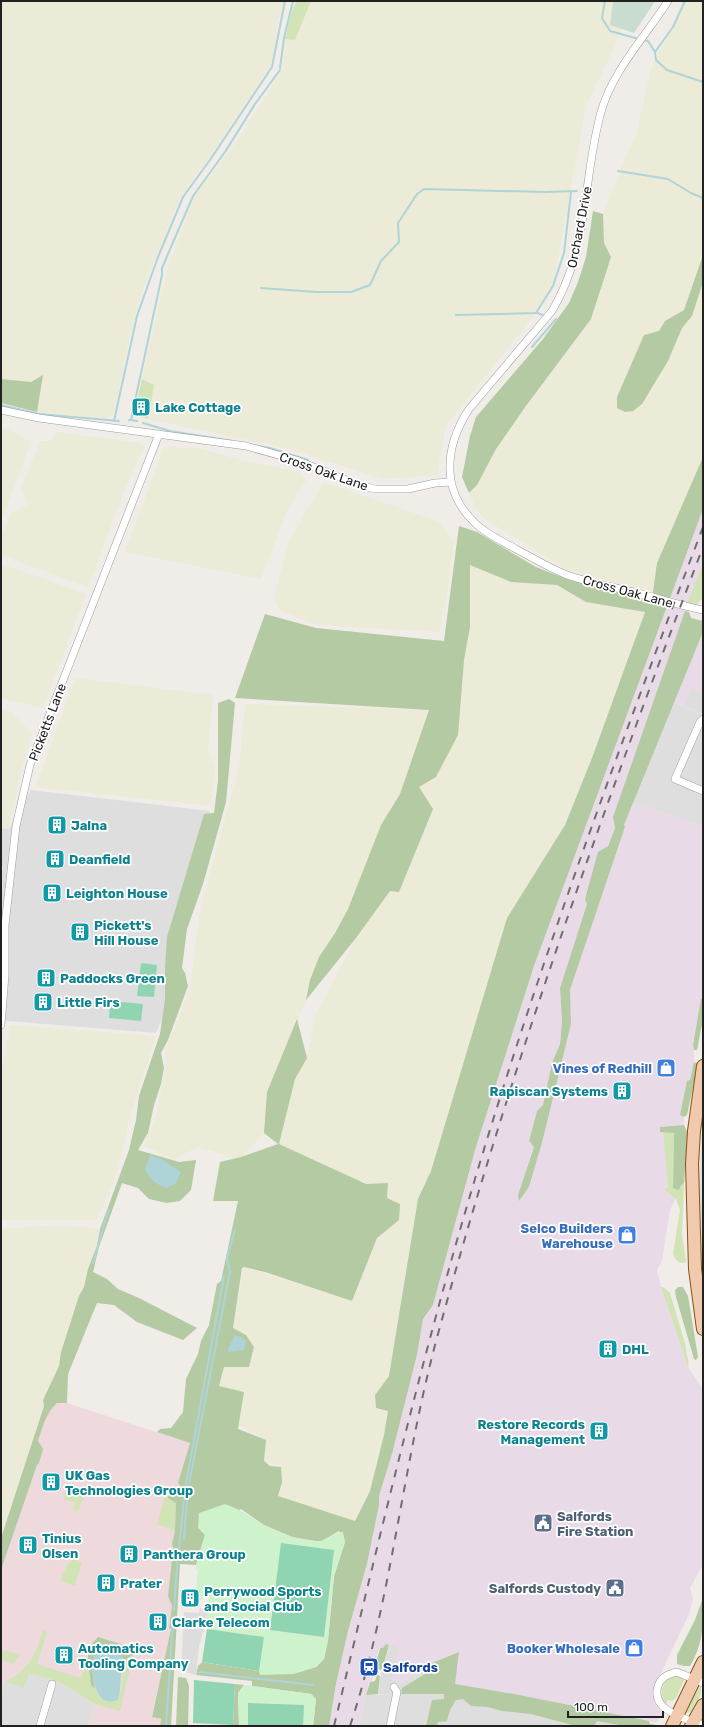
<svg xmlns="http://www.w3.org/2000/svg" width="704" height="1727" font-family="Rubik,sans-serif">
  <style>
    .residential { fill: #dfdede }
    .commercial { fill: #eedadc }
    .industrial { fill: #e8dbe7 }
    .farmland { fill: #ecebd7 }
    .grass { fill: #d2e3b5 }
    .forest { fill: #b3caa3 }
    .wetland { fill: #c8dcd0 }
    .park { fill: #cef3cc }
    .pitch { fill: #91d4b1 }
    .parking { fill: #ddd }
    .water { fill: #afd4d7 }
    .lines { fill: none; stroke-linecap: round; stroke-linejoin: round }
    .stream { stroke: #afd4d7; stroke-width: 2 }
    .minor-casing { stroke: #9e9e9e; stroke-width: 8 }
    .tertiary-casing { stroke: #9e9e9e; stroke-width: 10 }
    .primary-casing { stroke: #8a5314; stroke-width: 14 }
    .minor { stroke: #fff; stroke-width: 7 }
    .tertiary { stroke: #fff; stroke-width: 9 }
    .primary { stroke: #f1caad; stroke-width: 12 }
    .rail { stroke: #6f6f6f; stroke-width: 2; stroke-dasharray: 8 8; stroke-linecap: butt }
    .labels { text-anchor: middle; stroke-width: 3.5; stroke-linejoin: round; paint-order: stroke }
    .street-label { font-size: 13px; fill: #212121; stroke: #fff }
    .culture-label { font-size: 13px; font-weight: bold; fill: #0d838f; stroke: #fff; text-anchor: start }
    .shop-label { font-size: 13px; font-weight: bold; fill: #366cbe; stroke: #fff; text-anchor: end }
    .service-label { font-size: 13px; font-weight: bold; fill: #4e5e75; stroke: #fff; text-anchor: start }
    .transit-label { font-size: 13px; font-weight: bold; fill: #164399; stroke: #fff; text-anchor: start }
  </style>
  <rect width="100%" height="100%" fill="#f0ece8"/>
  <!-- residential -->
  <path class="residential" d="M 674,703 L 703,715 L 703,827 L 633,802 Z
    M 31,790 L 210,811 L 191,892 L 173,993 L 156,1033 L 8,1021 L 1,1018 L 1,889 L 3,866 L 1,866 L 1,829 L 9,829 Z
    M 703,1119 L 703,1295 L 698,1190 Z
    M 430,1664 L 649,1721 L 650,1724 L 660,1726 L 359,1726 L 366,1695 L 391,1694 L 397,1683 L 405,1682 L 417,1669 Z
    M 29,1673 L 59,1682 L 95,1704 L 88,1726 L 1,1726 L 1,1694 L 5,1682 Z"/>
  <!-- commercial -->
  <path class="commercial" d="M 57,1403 L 67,1403 L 190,1443 L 178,1483 L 181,1484 L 178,1493 L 175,1531 L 172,1543 L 173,1549 L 168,1596 L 172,1606 L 169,1628 L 171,1629 L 162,1672 L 153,1709 L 152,1717 L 161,1719 L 160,1726 L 88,1726 L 95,1703 L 59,1682 L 29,1673 L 24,1687 L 5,1682 L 1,1694 L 1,1570 L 37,1465 L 39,1463 L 38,1441 L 46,1417 L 50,1409 Z"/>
  <!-- industrial -->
  <path class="industrial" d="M 703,509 L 703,563 L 613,817 L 615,828 L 585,898 L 587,904 L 560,988 L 562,1021 L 560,1044 L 552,1063 L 543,1105 L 537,1111 L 529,1141 L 534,1146 L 518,1195 L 529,1187 L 543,1139 L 571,1024 L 570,990 L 625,827 L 624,825 L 633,802 L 703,827 L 703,999 L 701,1000 L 693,1045 L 694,1050 L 694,1062 L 680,1115 L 684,1117 L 684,1125 L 660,1127 L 660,1132 L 663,1132 L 668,1185 L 678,1194 L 670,1210 L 662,1261 L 657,1270 L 661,1287 L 688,1367 L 703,1389 L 703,1565 L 690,1588 L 693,1599 L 689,1614 L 653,1690 L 654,1702 L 662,1713 L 659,1720 L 655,1722 L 519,1695 L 455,1684 L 459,1652 L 417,1669 L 405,1682 L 397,1683 L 392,1679 L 392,1675 L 400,1648 L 385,1646 L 383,1648 L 379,1648 L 372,1681 L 369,1682 L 359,1726 L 329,1726 L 336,1684 L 348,1631 L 367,1564 L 379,1505 L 379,1496 L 392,1454 L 417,1355 L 423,1319 L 433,1305 L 475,1150 L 534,966 Z
    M 703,632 L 703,715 L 674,703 Z"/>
  <!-- farmland -->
  <path class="farmland" d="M 1,1 L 284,1 L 277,27 L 276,48 L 269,68 L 212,154 L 181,195 L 143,289 L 130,336 L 114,414 L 104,419 L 37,412 L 43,376 L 31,382 L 1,379 Z
    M 311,1 L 613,1 L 610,24 L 623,29 L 586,106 L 553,286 L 528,323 L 445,427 L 437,475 L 383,479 L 286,448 L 148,419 L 154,385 L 142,379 L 168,266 L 196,192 L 228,154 L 283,70 L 285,39 L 295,40 Z
    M 683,1 L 703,1 L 703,255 L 684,310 L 665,321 L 659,331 L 644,335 L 617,397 L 668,361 L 682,328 L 692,316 L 703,282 L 703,457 L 657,563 L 653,592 L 567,570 L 485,519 L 476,508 L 469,493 L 477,485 L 496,449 L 591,319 L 611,258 L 604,243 L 603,215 L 628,151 L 636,136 L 650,72 Z
    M 1,426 L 31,442 L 1,522 Z
    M 57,432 L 140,443 L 144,447 L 123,494 L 88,587 L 1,555 L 1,536 L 12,512 L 26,506 L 28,503 L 21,488 L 40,441 L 51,441 Z
    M 164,447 L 198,448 L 240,460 L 300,472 L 306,480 L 286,512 L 261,579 L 125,552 Z
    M 323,482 L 440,522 L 454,543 L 447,593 L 439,632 L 319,625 L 280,611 L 274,597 L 289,542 Z
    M 1,564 L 86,594 L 43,708 L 1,698 Z
    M 470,564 L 516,582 L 557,585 L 586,602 L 645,612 L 592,758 L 565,825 L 507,919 L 431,1171 L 418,1199 L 389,1376 L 375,1395 L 388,1411 L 384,1435 L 370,1491 L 355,1521 L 278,1496 L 281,1467 L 264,1461 L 266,1440 L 239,1425 L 244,1392 L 219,1386 L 224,1367 L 249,1367 L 254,1347 L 242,1333 L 233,1328 L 244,1267 L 352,1301 L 377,1238 L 399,1219 L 387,1198 L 388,1184 L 366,1184 L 278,1144 L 295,1079 L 307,1058 L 315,1016 L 356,938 L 390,891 L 419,787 L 436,777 L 464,660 L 469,631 Z
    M 75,678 L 213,695 L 208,749 L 215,768 L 211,806 L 36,787 Z
    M 245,704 L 429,710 L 400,794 L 381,825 L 348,909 L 319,957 L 306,1000 L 267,1092 L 264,1133 L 240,1159 L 198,1147 L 174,1159 L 144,1146 L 156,1117 L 166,1065 L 165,1052 L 190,989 L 201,905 L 239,768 Z
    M 1,709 L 12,712 L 32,734 L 19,779 L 9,829 L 1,829 Z
    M 11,1025 L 156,1036 L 130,1117 L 116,1177 L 97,1220 L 1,1220 L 1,1072 Z
    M 44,1226 L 89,1227 L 100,1229 L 97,1246 L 88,1269 L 84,1287 L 79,1296 L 61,1352 L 59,1366 L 43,1399 L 44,1406 L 1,1538 L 1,1229 Z"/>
  <!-- grass -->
  <path class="grass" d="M 296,1 L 311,1 L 295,40 L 285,39 L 292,11 Z
    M 142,379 L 154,385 L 148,419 L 134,415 Z
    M 703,563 L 703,600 L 700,600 L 697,606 L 687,604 Z
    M 663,1132 L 674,1132 L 673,1188 L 684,1183 L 682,1234 L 686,1262 C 679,1265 676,1260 673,1254 L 680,1210 L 676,1199 L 664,1189 L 668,1188 Z
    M 661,1287 L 663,1287 L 670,1293 L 686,1347 C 685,1353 690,1360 688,1367 Z
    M 68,1486 L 85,1493 L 78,1512 L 73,1510 L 75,1503 L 63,1499 Z
    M 167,1490 L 169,1491 L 168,1498 L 176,1503 L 175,1531 L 157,1524 Z
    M 43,1546 L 61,1552 L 55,1561 L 39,1555 Z
    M 73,1559 L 82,1562 L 75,1586 L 60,1581 L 67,1565 Z
    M 43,1629 L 47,1632 L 37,1664 L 81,1678 L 86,1664 L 89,1668 L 91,1685 L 95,1689 L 99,1696 L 121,1692 L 124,1660 L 133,1655 L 120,1711 L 95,1704 L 59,1682 L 29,1673 L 24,1687 L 5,1682 C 30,1669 36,1655 43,1629 Z
    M 3,1650 L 20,1655 L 13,1664 L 1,1659 Z
    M 674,1676 L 685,1678 L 676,1698 L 672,1701 L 668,1700 L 666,1703 L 661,1697 L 662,1689 L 666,1679 Z
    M 698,1684 L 700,1684 C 704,1695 696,1703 691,1712 L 685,1713 L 685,1711 Z"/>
  <!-- forest -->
  <path class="forest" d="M 593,211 L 603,214 L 604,243 L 611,257 L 591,319 L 526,406 L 496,449 L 477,485 L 469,493 L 462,477 L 470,436 L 476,417 L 543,339 L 569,303 L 578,282 L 586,257 Z
    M 703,255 L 703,282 L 692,316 L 682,328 L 668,361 L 642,404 L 633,411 L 625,412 L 617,408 L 617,397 L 644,335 L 659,331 L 665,321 L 684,310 Z
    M 43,375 L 37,412 L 1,403 L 1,379 L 31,382 Z
    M 703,457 L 703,509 L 534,966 L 475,1150 L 433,1305 L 423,1319 L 417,1355 L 392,1454 L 379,1496 L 379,1505 L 367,1564 L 348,1631 L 336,1684 L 329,1726 L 313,1726 L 316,1699 L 311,1694 L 252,1686 L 252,1681 L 196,1675 L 198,1666 L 202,1662 L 259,1671 L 293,1674 L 316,1667 L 324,1659 L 328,1640 L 334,1576 L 345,1542 L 339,1531 L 320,1542 L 292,1537 L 264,1525 L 241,1509 L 205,1535 L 196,1565 L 180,1564 L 171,1726 L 160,1726 L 161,1719 L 152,1717 L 171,1629 L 169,1628 L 172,1606 L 168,1596 L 173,1549 L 172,1543 L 175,1531 L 176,1503 L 168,1498 L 169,1491 L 178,1493 L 180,1485 L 178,1483 L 190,1443 L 157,1432 L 160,1429 L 171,1428 L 183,1412 L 186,1379 L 198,1354 L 201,1341 L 209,1325 L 217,1284 L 221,1281 L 238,1201 L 213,1201 L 220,1162 L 241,1157 L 278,1144 L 264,1133 L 267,1092 L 297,1019 L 307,1058 L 295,1079 L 279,1144 L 366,1184 L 388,1183 L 387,1198 L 400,1204 L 399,1220 L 377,1238 L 352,1301 L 265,1272 L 244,1267 L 242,1268 L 233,1328 L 246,1335 L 254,1347 L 249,1367 L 224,1367 L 219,1386 L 244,1392 L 238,1429 L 266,1440 L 264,1461 L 270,1466 L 281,1467 L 282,1482 L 278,1496 L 355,1521 L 370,1491 L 384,1435 L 388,1411 L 376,1408 L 375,1395 L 389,1376 L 418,1199 L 431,1171 L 507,918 L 565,825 L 592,758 L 645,612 L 586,602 L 557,585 L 511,582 L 470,565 L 470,627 L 464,660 L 458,735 L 436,777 L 419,787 L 433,809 L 399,892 L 390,891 L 356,938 L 306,1000 L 310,980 L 319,957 L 335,933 L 348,909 L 381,825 L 400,794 L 429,710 L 235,698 L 265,614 L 316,628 L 444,641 L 459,526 L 477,532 L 536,567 L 569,580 L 650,600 L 653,592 L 657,563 Z
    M 685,611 L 689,612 L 691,618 L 703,621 L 703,632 L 624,825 L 625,827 L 570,990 L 571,1024 L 543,1139 L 529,1187 L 519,1201 L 518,1195 L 534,1147 L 529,1141 L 537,1111 L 543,1105 L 552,1063 L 560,1044 L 562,1021 L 560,988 L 587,904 L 585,899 L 598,852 L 608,846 L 615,828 L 613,817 Z
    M 229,699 L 235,703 L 226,802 L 203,884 L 187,929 L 182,968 L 185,973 L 188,986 L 168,1040 L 161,1053 L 164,1068 L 161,1084 L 154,1105 L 148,1133 L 138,1150 L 179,1162 L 196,1160 L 191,1190 L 180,1201 L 167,1203 L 149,1199 L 138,1188 L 122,1183 L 99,1247 L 93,1272 L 107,1279 L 118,1289 L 139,1298 L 197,1328 L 183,1340 L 137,1322 L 114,1305 L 97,1303 L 68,1374 L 67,1403 L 57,1403 C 45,1414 43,1427 38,1441 L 43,1449 L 39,1463 L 37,1465 L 1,1570 L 1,1538 L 44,1406 L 43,1400 L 59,1366 L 61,1352 L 79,1296 L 84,1287 L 88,1269 L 97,1246 L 100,1229 L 129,1150 L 136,1120 L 139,1096 L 160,1034 L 165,1000 L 165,967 L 167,937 L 204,814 L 214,813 L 218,781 L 218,703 Z
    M 701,999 L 703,999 L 703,1019 L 697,1050 L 694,1050 L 693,1045 Z
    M 694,1062 L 698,1064 L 687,1115 L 684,1117 L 680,1115 L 687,1081 L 690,1080 Z
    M 684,1125 L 688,1134 L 684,1183 L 681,1185 L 679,1190 L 673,1188 L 674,1133 L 660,1132 L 660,1127 Z
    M 678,1287 L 683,1287 L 688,1296 L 698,1357 L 696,1360 L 694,1359 L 676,1297 L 675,1290 Z
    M 703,1598 C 703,1625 704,1642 690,1666 L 684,1666 L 677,1664 L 677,1655 L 695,1620 Z
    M 98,1637 L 134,1648 L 133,1655 L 124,1660 L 117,1649 L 102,1648 C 90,1662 92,1672 95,1689 L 91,1685 L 89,1668 L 86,1664 L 91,1645 Z
    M 386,1644 L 389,1645 L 382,1670 L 375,1668 L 380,1648 L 383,1648 Z
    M 459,1652 L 455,1684 L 519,1695 L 649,1721 L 650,1724 L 657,1725 L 625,1726 L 597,1721 L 594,1726 L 576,1726 L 531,1714 L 502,1711 L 488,1707 L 471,1706 L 463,1699 L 456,1700 L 450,1710 L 447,1721 L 438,1722 L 437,1726 L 426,1726 L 432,1700 L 444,1699 L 444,1694 L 401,1694 L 402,1688 L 425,1674 L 422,1667 Z
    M 377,1675 L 380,1676 L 378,1694 L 366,1695 L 370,1682 L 375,1681 Z
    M 178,1677 L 186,1678 L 189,1686 L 188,1726 L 176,1726 Z
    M 235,1684 L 244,1685 L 238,1693 L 239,1726 L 233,1726 Z"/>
  <!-- wetland -->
  <path class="wetland" d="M 613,1 L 655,1 L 634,33 L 610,25 Z"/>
  <!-- park -->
  <path class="park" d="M 225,1504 C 240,1509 249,1516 262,1524 C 278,1534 299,1540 318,1541 C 327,1542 334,1531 343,1532 L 345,1542 L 334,1576 L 328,1640 L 324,1659 L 315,1667 L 293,1674 L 260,1675 L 259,1671 L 202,1662 L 207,1629 L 205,1628 L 209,1597 L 202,1596 L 202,1600 L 195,1600 L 198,1570 L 196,1569 L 196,1565 L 205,1535 L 198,1528 L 199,1513 Z
    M 244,1685 L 311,1694 L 316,1699 L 313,1726 L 239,1726 L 238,1693 Z"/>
  <!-- pitch -->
  <path class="pitch" d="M 141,963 L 157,965 L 154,997 L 137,996 Z
    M 110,1001 L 143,1004 L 141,1021 L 109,1018 Z
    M 281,1543 L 334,1550 L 324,1637 L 270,1630 Z
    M 207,1629 L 264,1637 L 259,1671 L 202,1662 Z
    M 194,1680 L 235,1684 L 233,1725 L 193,1723 Z
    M 248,1703 L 304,1705 L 303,1726 L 248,1726 Z"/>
  <!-- parking -->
  <path class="parking" d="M 692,688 L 703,694 L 703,713 L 685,705 Z
    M 200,1608 L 208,1611 L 205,1628 L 204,1629 L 199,1646 L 196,1675 L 181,1671 L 184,1612 L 199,1613 Z
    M 389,1645 L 400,1648 L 392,1675 L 392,1679 L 397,1683 L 391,1694 L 378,1694 L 381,1674 Z"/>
  <!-- water -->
  <path class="water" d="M 150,1155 L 161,1159 L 181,1172 L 176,1183 L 167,1188 C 156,1185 151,1180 145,1170 Z
    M 234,1335 L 241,1337 L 246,1341 L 244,1350 L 228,1352 C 228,1345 233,1342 234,1335 Z
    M 108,1645 C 127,1652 123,1660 121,1676 C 120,1684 121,1691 118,1699 C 96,1712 89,1672 94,1657 C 97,1651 103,1647 108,1645 Z"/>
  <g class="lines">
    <!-- stream -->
    <path class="stream" d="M 605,1 L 602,18 L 610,31 L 639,39
      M 643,40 L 648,41 L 655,52 L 656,60 L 667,70 L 703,82
      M 655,52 L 673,27 L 685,1
      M 280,68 L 284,38 L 293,1
      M 618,171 L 668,179 L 691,193 L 703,198
      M 261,288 L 316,292 L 351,292 L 370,285 L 381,261 L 399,242 L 398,223 L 417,194 L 424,189 L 545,192 L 577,191
      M 537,313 L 543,315
      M 456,315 L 536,313 L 553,286 L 564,253 L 571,192
      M 532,347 L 556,319
      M 1,405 L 39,414 L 119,421
      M 129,420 L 131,420 L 162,275 L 162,268 L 193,196 L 225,152 L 255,104 L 280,70
      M 131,420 L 137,421
      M 114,421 L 137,316 L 158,257 L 183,197 L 210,160 L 272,67 L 285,1
      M 143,423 L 170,431 L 233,441
      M 253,445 L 270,448 L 308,460
      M 93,1263 C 99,1245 102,1227 109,1210
      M 184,1539 L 188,1489 L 230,1272 L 227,1258 L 235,1230
      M 174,1610 L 176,1578 L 185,1489 L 224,1276
      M 199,1672 L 313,1685
      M 166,1726 L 173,1621"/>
    <defs>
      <path id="minor" d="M 668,1 C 645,37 613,70 601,112 C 582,181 590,247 552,311 L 469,409 C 445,446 440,490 475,523 C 486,534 502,541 516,549 C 533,558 549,568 567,575 C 590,583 615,587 638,593 C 660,599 681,606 703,610
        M 1,410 L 39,418 L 246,446 L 296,460 L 356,484 L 375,489 L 408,489 L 435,483 L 451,482
        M 703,719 L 700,722 L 675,779 L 703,791
        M 1,1025 L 5,975 L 5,925 L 16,826 L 30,765 L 159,434
        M 693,1722 C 678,1716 651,1708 658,1686 C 661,1677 668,1674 677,1672 L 703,1683
        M 40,1726 L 52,1684
        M 390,1726 L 397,1692 L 394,1687"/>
      <path id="tertiary" d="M 693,1722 L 703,1726"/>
      <path id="primary" d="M 703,1066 L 694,1131 L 692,1164 L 695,1269 L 703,1329
        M 672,1726 L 703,1662
        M 691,1726 L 703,1705"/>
    </defs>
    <!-- minor casing -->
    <use href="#minor" class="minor-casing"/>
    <!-- tertiary casing -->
    <use href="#tertiary" class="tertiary-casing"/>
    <!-- primary casing -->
    <use href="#primary" class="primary-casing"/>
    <!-- minor -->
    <use href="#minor" class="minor"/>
    <!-- tertiary -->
    <use href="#tertiary" class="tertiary"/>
    <!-- primary -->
    <use href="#primary" class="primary"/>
    <!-- rail -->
    <path class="rail" d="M 334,1726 C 381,1532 426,1337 485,1146 C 549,937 625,732 703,527
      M 350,1726 C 391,1602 402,1471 435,1345 C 508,1074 603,809 703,547"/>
  </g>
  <!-- icons -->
  <defs>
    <symbol id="building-square" viewBox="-11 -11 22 22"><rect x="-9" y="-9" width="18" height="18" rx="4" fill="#0f9aa8" stroke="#fff"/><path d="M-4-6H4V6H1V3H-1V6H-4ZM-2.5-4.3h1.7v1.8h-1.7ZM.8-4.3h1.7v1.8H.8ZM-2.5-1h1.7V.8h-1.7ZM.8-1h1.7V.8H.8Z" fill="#fff"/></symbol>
    <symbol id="shop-square" viewBox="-11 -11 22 22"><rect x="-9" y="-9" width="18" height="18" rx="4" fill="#3f7fe0" stroke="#fff"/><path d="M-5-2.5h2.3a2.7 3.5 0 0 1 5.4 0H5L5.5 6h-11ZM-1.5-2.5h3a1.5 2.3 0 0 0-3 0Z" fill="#fff"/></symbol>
    <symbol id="civic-square" viewBox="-11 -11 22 22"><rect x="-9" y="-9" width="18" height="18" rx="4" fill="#5c6f8a" stroke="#fff"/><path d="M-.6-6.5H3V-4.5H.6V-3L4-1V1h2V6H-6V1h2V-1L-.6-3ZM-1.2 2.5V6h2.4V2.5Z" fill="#fff"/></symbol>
    <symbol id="station-square" viewBox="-11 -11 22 22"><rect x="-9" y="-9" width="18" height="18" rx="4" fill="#1a4fb4" stroke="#fff"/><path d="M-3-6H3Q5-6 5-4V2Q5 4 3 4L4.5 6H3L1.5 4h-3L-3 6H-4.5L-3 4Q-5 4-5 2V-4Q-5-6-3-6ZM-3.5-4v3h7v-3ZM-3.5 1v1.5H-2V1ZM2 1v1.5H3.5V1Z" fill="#fff"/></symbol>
  </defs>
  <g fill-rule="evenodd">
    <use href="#building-square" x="130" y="396" width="22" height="22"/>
    <use href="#building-square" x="46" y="814" width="22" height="22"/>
    <use href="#building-square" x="44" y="848" width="22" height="22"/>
    <use href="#building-square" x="41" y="882" width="22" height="22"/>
    <use href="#building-square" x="69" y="921" width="22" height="22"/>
    <use href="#building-square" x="35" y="967" width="22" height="22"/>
    <use href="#building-square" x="32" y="991" width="22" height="22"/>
    <use href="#shop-square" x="655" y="1057" width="22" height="22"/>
    <use href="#building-square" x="611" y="1080" width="22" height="22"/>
    <use href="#shop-square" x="616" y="1224" width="22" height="22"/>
    <use href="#building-square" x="597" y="1338" width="22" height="22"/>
    <use href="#building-square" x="588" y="1420" width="22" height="22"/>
    <use href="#building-square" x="40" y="1471" width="22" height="22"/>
    <use href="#civic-square" x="532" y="1512" width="22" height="22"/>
    <use href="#building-square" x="17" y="1534" width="22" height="22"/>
    <use href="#building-square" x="118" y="1543" width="22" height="22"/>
    <use href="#building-square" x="95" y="1572" width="22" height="22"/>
    <use href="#civic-square" x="604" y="1577" width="22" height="22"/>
    <use href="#building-square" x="179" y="1587" width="22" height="22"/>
    <use href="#building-square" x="147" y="1611" width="22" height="22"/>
    <use href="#shop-square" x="623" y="1637" width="22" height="22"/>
    <use href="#building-square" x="53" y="1644" width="22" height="22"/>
    <use href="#station-square" x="358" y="1656" width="22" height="22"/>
  </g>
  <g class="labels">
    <!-- street labels -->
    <g class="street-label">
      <text transform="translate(579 227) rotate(-79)" y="5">Orchard Drive</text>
      <text transform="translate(324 471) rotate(19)" y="5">Cross Oak Lane</text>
      <text transform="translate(628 591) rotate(15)" y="5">Cross Oak Lane</text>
      <text transform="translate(47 722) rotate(-69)" y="5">Picketts Lane</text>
    </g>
    <!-- culture labels -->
    <g class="culture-label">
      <text x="155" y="412">Lake Cottage</text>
      <text x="71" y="830">Jalna</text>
      <text x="69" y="864">Deanfield</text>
      <text x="66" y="898">Leighton House</text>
      <text x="94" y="930">Pickett's<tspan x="94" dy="15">Hill House</tspan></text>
      <text x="60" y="983">Paddocks Green</text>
      <text x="57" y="1007">Little Firs</text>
      <text x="608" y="1096" text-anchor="end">Rapiscan Systems</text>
      <text x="622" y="1354">DHL</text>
      <text x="585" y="1429" text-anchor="end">Restore Records<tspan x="585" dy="15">Management</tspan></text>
      <text x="65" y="1480">UK Gas<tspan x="65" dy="15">Technologies Group</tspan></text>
      <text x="42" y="1543">Tinius<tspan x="42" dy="15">Olsen</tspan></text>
      <text x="143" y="1559">Panthera Group</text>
      <text x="120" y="1588">Prater</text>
      <text x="204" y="1596">Perrywood Sports<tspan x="204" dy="15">and Social Club</tspan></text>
      <text x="172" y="1627">Clarke Telecom</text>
      <text x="78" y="1653">Automatics<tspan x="78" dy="15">Tooling Company</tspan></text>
    </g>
    <!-- shop labels -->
    <g class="shop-label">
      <text x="652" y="1073">Vines of Redhill</text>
      <text x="613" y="1233">Selco Builders<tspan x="613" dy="15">Warehouse</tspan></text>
      <text x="620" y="1653">Booker Wholesale</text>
    </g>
    <!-- service labels -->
    <g class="service-label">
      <text x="557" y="1521">Salfords<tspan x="557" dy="15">Fire Station</tspan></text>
      <text x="601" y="1593" text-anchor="end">Salfords Custody</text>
    </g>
    <!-- transit labels -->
    <g class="transit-label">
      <text x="383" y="1672">Salfords</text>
    </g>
  </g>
  <!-- border -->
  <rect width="704" height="1727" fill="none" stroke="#212121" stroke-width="4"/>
  <!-- scale -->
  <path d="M568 1711v6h95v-6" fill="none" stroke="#212121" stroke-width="2"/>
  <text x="574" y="1711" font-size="12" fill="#212121" stroke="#ffffff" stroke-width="3" paint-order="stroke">100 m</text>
</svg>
